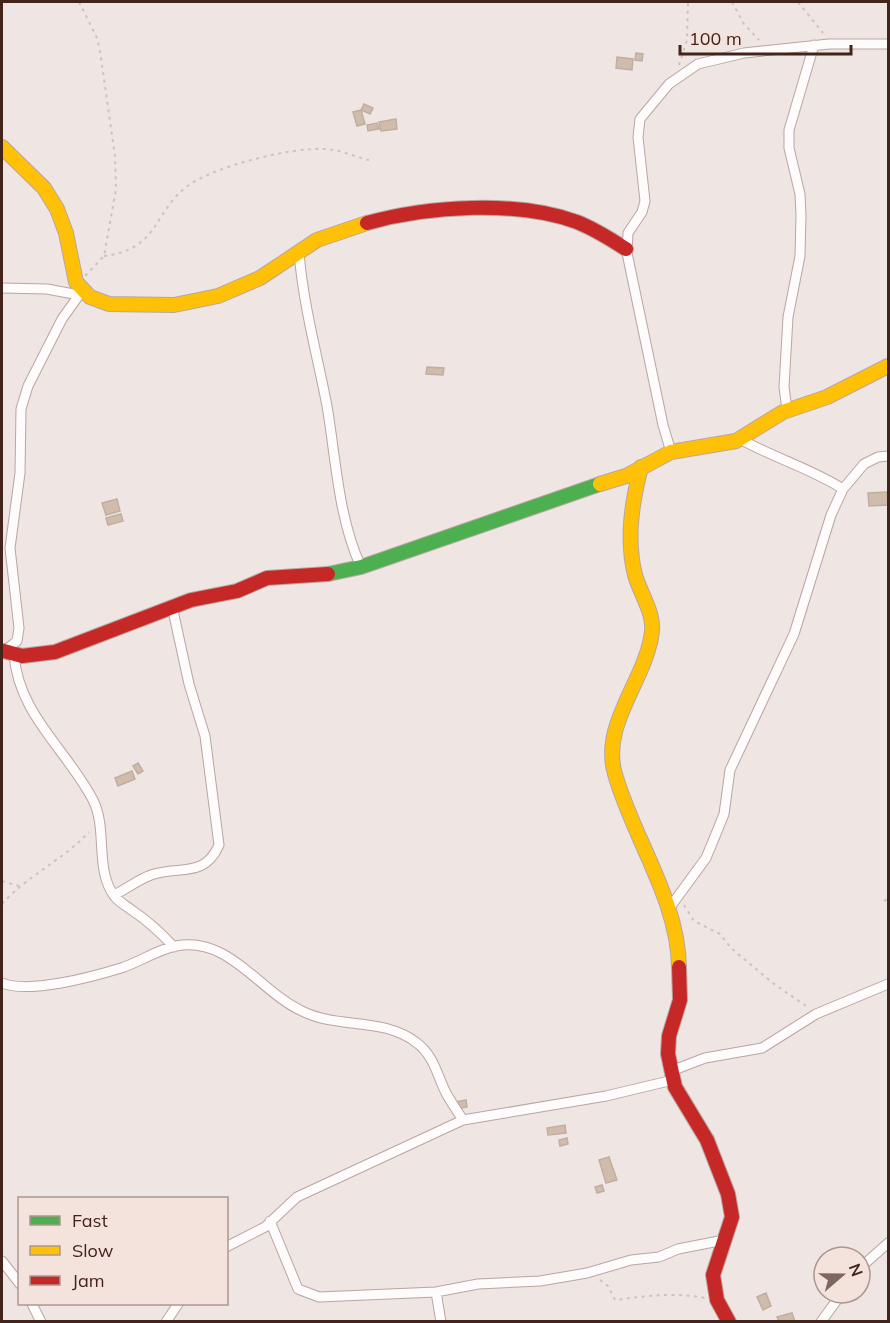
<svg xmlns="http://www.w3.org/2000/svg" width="890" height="1323" font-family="Mulish,sans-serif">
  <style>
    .building { fill: #d1bbaa; stroke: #bfafa3; stroke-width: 1.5 }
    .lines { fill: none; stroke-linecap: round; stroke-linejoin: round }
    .street-casing { stroke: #b9a6a1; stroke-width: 11 }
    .fast-casing { stroke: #b9a6a1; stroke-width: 16 }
    .slow-casing { stroke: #b9a6a1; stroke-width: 16 }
    .jam-casing { stroke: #b9a6a1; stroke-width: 16 }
    .path { stroke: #cbc4c1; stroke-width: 2; stroke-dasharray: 3 4.5; stroke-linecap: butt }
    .street { stroke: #fdfbfb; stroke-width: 9 }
    .fast { stroke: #4caf50; stroke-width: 14 }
    .slow { stroke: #ffc107; stroke-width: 14 }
    .jam { stroke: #c62828; stroke-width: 14 }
  </style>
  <rect width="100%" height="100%" fill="#efe5e2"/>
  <!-- building -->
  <path class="building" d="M 636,53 L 643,54 L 642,61 L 635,60 Z
    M 617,57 L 633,59 L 632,70 L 616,68 Z
    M 364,104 L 373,108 L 370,114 L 361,110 Z
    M 361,110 L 365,124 L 357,126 L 353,112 Z
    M 396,119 L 397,129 L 381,131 L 379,122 Z
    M 377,123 L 379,129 L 368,131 L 367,125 Z
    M 427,367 L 444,368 L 443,375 L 426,374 Z
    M 887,492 L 888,505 L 869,506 L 868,493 Z
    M 117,499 L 120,511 L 106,515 L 102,503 Z
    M 121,514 L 123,521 L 108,525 L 106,518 Z
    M 138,763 L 143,771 L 138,774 L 133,766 Z
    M 132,771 L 135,779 L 118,786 L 115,778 Z
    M 466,1100 L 467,1107 L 457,1109 L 455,1102 Z
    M 565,1125 L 566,1133 L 548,1135 L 547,1128 Z
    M 567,1138 L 568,1144 L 560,1146 L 559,1140 Z
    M 609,1157 L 617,1180 L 606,1183 L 599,1160 Z
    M 602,1185 L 604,1191 L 597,1193 L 595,1187 Z
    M 766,1293 L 771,1306 L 763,1310 L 757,1297 Z
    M 792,1313 L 795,1322 L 779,1322 L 777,1317 Z"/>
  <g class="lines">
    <defs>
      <path id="street" d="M 299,252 C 303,304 317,354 327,406 C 336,459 338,517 361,567
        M 2,288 L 47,289 L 79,295
        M 787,410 L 784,387 L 788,317 L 800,256 L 801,215 L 800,194 L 789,148 L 789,130 L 814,45
        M 740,439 C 774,458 810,468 843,489
        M 671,452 L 663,425 L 627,253 L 628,233 L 642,212 L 645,201 L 638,137 L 640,119 L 669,84 L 698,64 L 744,53 L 829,44 L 888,44
        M 3,652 L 17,641 L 19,628 L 10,548 L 20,473 L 21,409 L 28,386 L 62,319 L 82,291
        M 14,654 C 18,714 67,750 93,800 C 108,829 94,870 115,897 C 120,903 127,906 133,911 C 148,921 161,933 174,947
        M 114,895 C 127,889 137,880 151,875 C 179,865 204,879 219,845 L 205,736 L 189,684 L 172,606
        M 668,910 L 706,858 L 718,829 L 724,814 L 730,770 L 794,634 L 831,515 L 843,489 L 864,464 L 878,457 L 888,456
        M 2,983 C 29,994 92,977 121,968 C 140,962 156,950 176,946 C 230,936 259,992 304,1012 C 340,1029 384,1017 417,1043 C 434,1056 437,1075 446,1093 C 451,1102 457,1111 463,1120
        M 671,1071 L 705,1058 L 762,1048 L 816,1014 L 888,984
        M 270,1221 L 298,1289 L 319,1297 L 436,1292 L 478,1284 L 540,1281 L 587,1273 L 631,1260 L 659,1257 L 678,1249 L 724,1240
        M 226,1247 L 265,1227 L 297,1197 L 463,1120 L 606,1096 L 673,1080
        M 2,1261 L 20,1284
        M 860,1268 L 888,1243
        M 436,1292 L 441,1322
        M 32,1304 L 41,1322
        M 166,1322 L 178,1304
        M 821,1322 L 842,1293"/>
      <path id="fast" d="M 328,574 L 361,567 L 600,484"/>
      <path id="slow" d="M 2,147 L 44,188 L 57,209 L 66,233 L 76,282 L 90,297 L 109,304 L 174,305 L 218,296 L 260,278 L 317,240 L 367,223
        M 641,467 C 632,502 626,539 635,575 C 640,593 654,612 652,631 C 647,679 600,724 615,774 C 633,838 678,899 679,967
        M 600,484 L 626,476 L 671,452 L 736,441 L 783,412 L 827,397 L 888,366"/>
      <path id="jam" d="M 367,223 C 428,206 517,200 577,222 C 595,229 610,239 626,249
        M 4,651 L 22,656 L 55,652 L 191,600 L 237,591 L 267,578 L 328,574
        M 679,967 L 680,1000 L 669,1036 L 668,1054 L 675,1087 L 707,1140 L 728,1194 L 732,1217 L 713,1275 L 717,1300 L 729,1322"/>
    </defs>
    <!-- street casing -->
    <use href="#street" class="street-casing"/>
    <!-- fast casing -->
    <use href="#fast" class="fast-casing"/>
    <!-- slow casing -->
    <use href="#slow" class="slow-casing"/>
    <!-- jam casing -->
    <use href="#jam" class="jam-casing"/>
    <!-- path -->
    <path class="path" d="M 79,2 L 97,38 L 100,51 L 115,156 L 116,189 L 104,256 L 85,276
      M 732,2 L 744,24 L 759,40
      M 798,2 L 823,33
      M 679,65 L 687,40 L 688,2
      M 104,256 C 159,249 152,215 185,188 C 210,167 291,147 324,149 C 340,149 354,157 369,160
      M 2,881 L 19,886
      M 884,901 L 888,899
      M 2,904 C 28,875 63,860 89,832
      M 684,905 L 694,921 L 720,934 L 731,948 L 774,984 L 809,1008
      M 600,1280 L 608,1286 L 615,1300 C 646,1296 674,1292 705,1298"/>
    <!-- street -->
    <use href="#street" class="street"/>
    <!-- fast -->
    <use href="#fast" class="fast"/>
    <!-- slow -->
    <use href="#slow" class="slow"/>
    <!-- jam -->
    <use href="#jam" class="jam"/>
  </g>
  <!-- border -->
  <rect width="890" height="1323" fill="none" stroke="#43231a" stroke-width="6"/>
  <!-- legend -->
  <rect x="18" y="1197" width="210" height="108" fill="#f4e2dd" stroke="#ad968f" stroke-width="1.5"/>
  <rect x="30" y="1216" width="30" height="9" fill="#4caf50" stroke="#ad968f" stroke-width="1.5"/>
  <text x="72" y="1227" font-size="18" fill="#43231a">Fast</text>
  <rect x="30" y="1246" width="30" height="9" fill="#ffc107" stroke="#ad968f" stroke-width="1.5"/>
  <text x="72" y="1257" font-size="18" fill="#43231a">Slow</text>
  <rect x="30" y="1276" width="30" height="9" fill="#c62828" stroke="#ad968f" stroke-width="1.5"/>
  <text x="72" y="1287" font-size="18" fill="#43231a">Jam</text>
  <!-- north arrow -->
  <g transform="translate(842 1275) rotate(70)"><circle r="28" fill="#f4e2dd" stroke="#ad968f" stroke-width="1.5"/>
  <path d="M0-4.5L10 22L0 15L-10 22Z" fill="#7f6760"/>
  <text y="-9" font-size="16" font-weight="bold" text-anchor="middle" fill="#43231a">N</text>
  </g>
  <!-- scale -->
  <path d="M680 45v9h171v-9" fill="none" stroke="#43231a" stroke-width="3"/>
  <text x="689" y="45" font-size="18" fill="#43231a" stroke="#f4e2dd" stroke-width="4.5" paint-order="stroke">100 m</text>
</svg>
